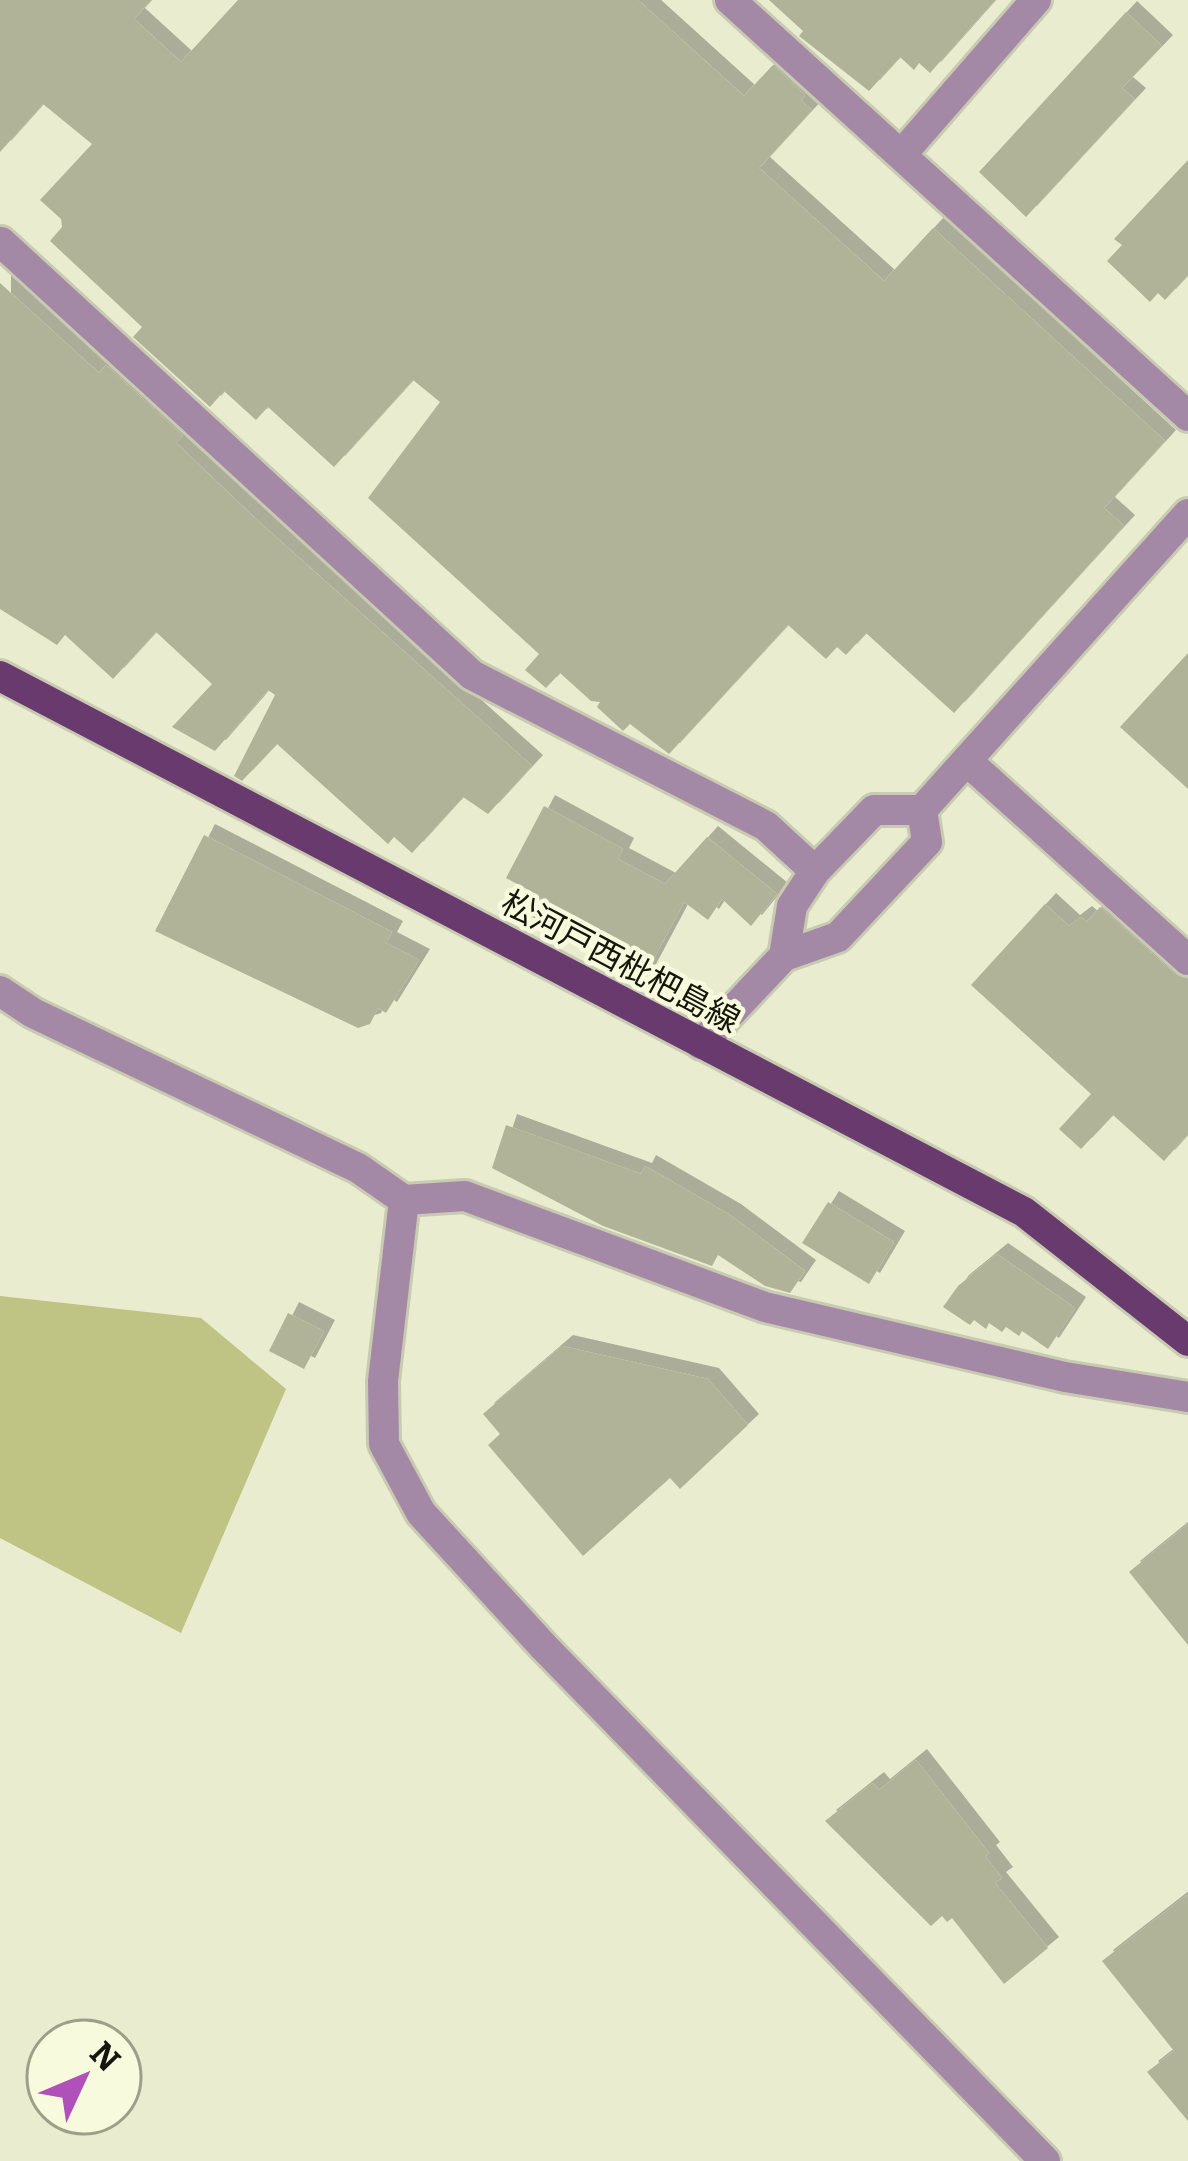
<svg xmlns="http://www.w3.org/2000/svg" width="1188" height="2161" font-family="Bitter,'Noto Sans JP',serif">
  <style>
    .green { fill: #bfc384 }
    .building { fill: #b1b398; filter: url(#shadow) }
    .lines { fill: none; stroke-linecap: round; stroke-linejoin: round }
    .minor-casing { stroke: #c8cab1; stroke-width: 36 }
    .major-casing { stroke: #c8cab1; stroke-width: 36 }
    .minor { stroke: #a489a6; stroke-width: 30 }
    .major { stroke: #683a6d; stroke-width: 30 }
    .labels { text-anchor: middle; stroke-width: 9; stroke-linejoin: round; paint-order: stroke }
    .street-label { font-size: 33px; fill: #15160c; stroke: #f7fadd }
  </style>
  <defs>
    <filter id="shadow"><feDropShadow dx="11" dy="-11" stdDeviation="0" flood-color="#0004"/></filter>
  </defs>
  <rect width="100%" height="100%" fill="#eaecd0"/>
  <!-- green -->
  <path class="green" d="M 0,1296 L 201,1318 L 286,1389 L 181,1633 L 0,1538 Z"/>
  <!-- building -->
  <path class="building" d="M 0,0 L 151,0 L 134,19 L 181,62 L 238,0 L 638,0 L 744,96 L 773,65 L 805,95 L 801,101 L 812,110 L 759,168 L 884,281 L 933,228 L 1165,441 L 1104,508 L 1124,526 L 954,713 L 866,633 L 846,655 L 837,647 L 826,659 L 788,625 L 669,754 L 630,724 L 623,731 L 597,707 L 600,702 L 591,701 L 560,673 L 546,688 L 525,670 L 539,654 L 368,498 L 440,402 L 413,380 L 334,467 L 268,407 L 256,420 L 224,391 L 210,407 L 133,337 L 142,327 L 50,241 L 62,227 L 61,219 L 40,200 L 92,144 L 43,104 L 0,152 Z
    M 769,0 L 995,0 L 930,73 L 919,63 L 914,70 L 900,57 L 869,91 L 799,36 L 803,31 Z
    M 1126,12 L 1162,46 L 1122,88 L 1135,99 L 1026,217 L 979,172 Z
    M 1188,160 L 1188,275 L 1165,300 L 1158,293 L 1150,302 L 1107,261 L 1122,245 L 1114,239 Z
    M 0,283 L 99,373 L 106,365 L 183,436 L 176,443 L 258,521 L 532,766 L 488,814 L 463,797 L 412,853 L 394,837 L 388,844 L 277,744 L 242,781 L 234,776 L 275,695 L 268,690 L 215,751 L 172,727 L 212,684 L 156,632 L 113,679 L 65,635 L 57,645 L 0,609 Z
    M 1188,653 L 1188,789 L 1120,727 Z
    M 544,806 L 623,849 L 618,859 L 665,884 L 707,837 L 777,894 L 751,926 L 722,899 L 708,920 L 684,902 L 644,977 L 527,914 L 538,895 L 506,878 Z
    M 204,835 L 392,932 L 386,943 L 419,960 L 386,1013 L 378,1008 L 370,1024 L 358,1028 L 155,931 Z
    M 1045,904 L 1069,926 L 1081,917 L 1087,922 L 1100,907 L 1175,974 L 1188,979 L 1188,1134 L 1164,1161 L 1113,1115 L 1081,1149 L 1059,1129 L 1091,1094 L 971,985 Z
    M 506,1125 L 641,1174 L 645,1166 L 730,1215 L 805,1271 L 790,1293 L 765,1286 L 718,1255 L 712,1266 L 603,1226 L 492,1168 Z
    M 828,1202 L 894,1242 L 869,1284 L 802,1243 Z
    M 997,1254 L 1075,1308 L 1048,1349 L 1022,1331 L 1019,1336 L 1006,1327 L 1002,1332 L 989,1323 L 986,1329 L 974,1320 L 970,1325 L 943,1307 L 958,1286 Z
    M 288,1313 L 324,1331 L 304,1369 L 269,1351 Z
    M 562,1346 L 708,1379 L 748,1425 L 680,1489 L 670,1478 L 583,1556 L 488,1445 L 500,1434 L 483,1414 Z
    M 1188,1524 L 1188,1645 L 1129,1572 Z
    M 916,1760 L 989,1853 L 985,1856 L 1002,1878 L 995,1883 L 1048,1948 L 1004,1984 L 952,1918 L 947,1922 L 942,1916 L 931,1926 L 825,1821 L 873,1783 L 879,1790 Z
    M 1188,1894 L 1188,2121 L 1147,2072 L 1174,2051 L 1102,1961 Z"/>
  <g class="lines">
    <defs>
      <path id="minor" d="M 730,0 L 1188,416
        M 901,155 L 1036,0
        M 1,242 L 472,675 L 766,826 L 815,871
        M 967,761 L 1188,960
        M 784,956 L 792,906 L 815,871 L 874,810 L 922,810
        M 0,991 L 33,1013 L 358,1168 L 404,1200 L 383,1381 L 384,1444 L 421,1513 L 544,1647 L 1045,2161
        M 701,1044 L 784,956 L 838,937 L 927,842 L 922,810 L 1188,514
        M 404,1200 L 465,1196 L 765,1307 L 1065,1377 L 1188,1397"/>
      <path id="major" d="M 0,676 L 1024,1212 L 1188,1341"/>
    </defs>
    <!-- minor casing -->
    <use href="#minor" class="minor-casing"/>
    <!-- major casing -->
    <use href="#major" class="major-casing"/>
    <!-- minor -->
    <use href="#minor" class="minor"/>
    <!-- major -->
    <use href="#major" class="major"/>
  </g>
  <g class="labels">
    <!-- street labels -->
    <g class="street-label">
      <text transform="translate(621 961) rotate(28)" y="12">松河戸西枇杷島線</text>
    </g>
  </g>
  <!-- north arrow -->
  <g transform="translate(84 2077) rotate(46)"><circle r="57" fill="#f7fadd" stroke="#9d9f89" stroke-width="3"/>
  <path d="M0-9L21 45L0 30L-21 45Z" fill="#b050b9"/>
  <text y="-18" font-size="33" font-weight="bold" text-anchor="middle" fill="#15160c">N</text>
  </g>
</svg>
